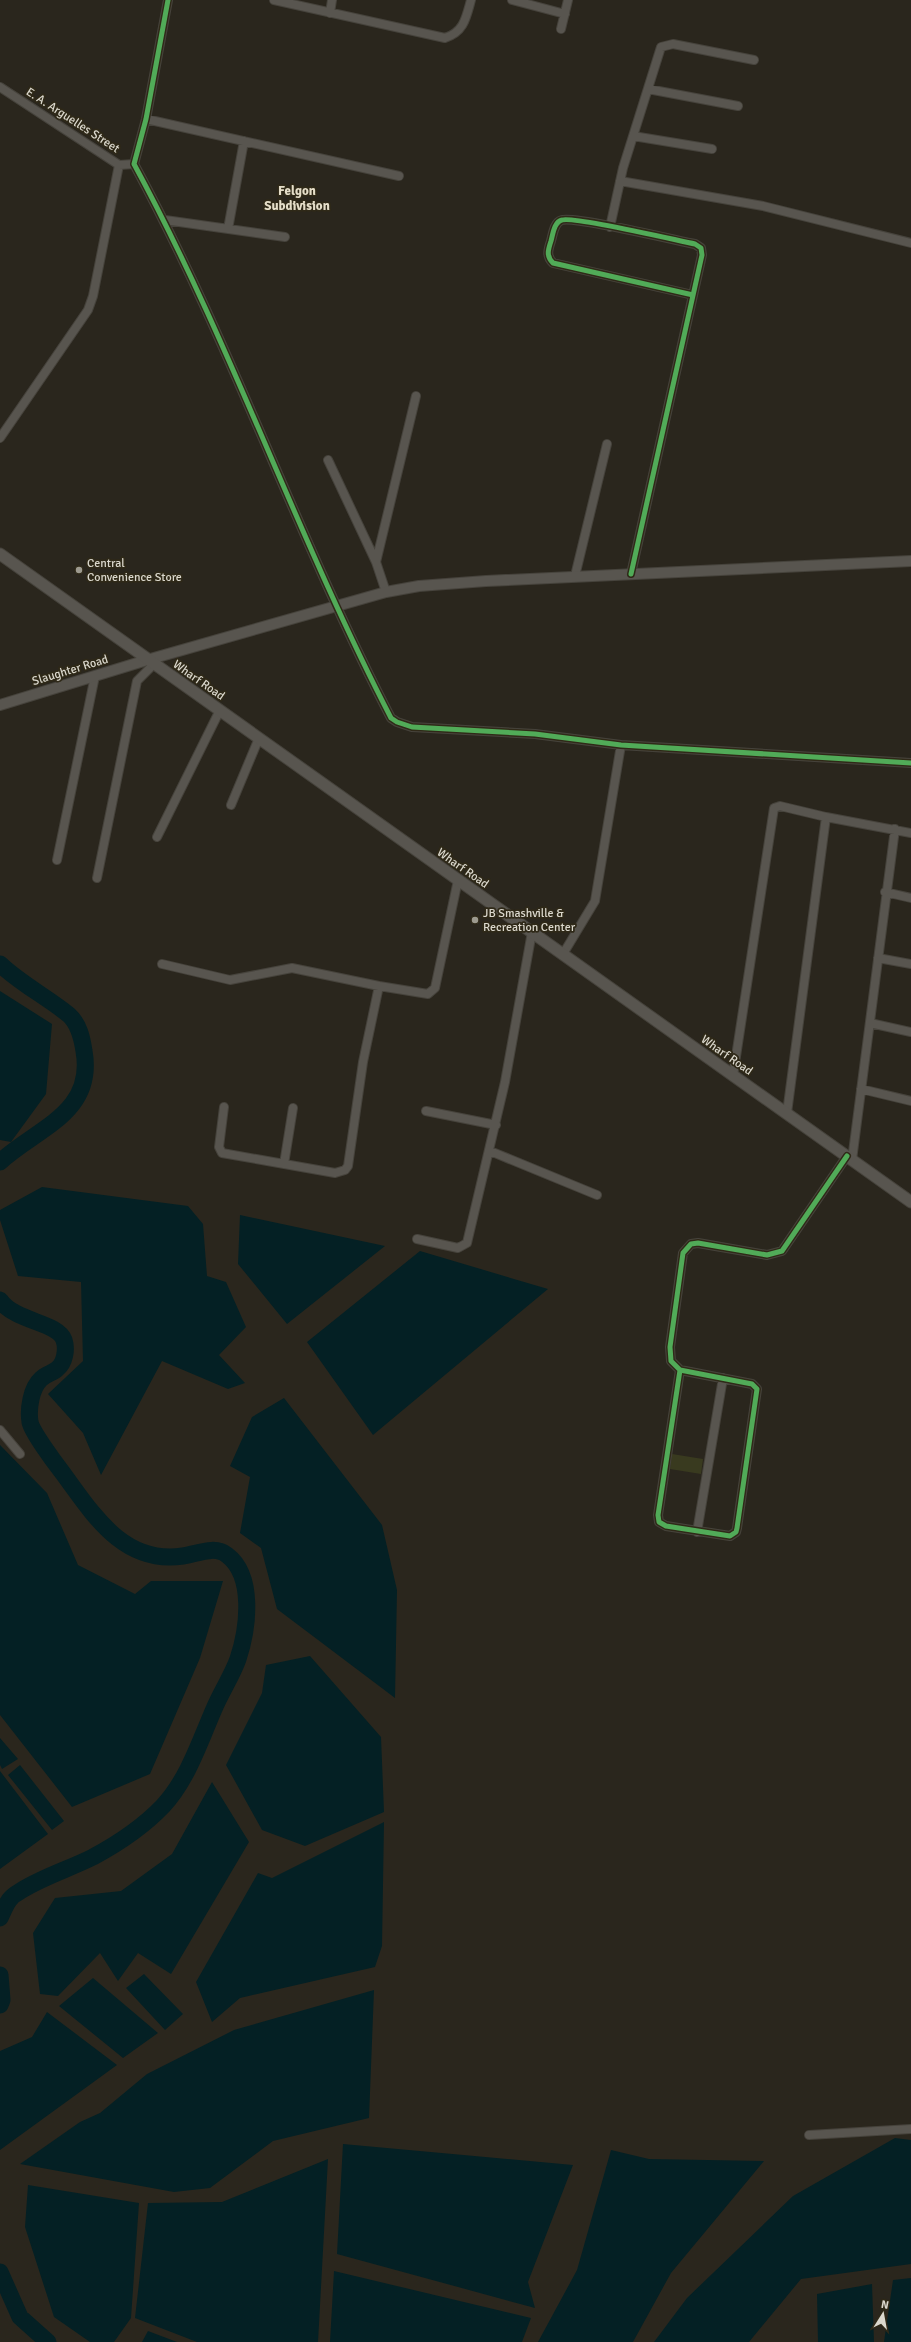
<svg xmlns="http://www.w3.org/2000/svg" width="911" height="2342" font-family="Signika,sans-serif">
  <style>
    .green { fill: #393a1f }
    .water { fill: #042024 }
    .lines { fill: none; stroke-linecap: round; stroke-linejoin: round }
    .river { stroke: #042024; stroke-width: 17 }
    .minor-casing { stroke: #46433c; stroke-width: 10 }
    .tertiary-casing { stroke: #46433c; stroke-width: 12 }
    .secondary-casing { stroke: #46433c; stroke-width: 13 }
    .minor { stroke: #58554f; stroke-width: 8 }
    .tertiary { stroke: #58554f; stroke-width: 10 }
    .secondary { stroke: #58554f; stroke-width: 11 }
    .cycleway-casing { stroke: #2f2918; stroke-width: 8 }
    .cycleway { stroke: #51ab58; stroke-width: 5 }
    .poi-dot { fill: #9d9a8f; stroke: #2f2918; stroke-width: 1.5 }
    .labels { text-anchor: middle; stroke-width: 3.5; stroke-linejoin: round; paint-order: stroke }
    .street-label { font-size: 12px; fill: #dbd8cd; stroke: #2f2918 }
    .poi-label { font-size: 12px; fill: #dbd8cd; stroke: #2f2918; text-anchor: start }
    .neighbourhood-label { font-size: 13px; font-weight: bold; fill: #e5dec9; stroke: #2f2918 }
  </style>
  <rect width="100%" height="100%" fill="#2a261d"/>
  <!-- green -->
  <path class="green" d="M 672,1454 L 703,1459 L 701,1474 L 670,1469 Z"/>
  <!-- water -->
  <path class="water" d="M 0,991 L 52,1024 L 46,1094 L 11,1142 L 0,1140 Z
    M 42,1187 L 188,1206 L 203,1224 L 207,1276 L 226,1282 L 246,1327 L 219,1355 L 245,1383 L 228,1389 L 162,1361 L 101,1475 L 83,1433 L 48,1394 L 83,1361 L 81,1282 L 18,1276 L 0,1220 L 0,1210 Z
    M 240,1215 L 385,1246 L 287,1324 L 238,1264 Z
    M 420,1251 L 548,1289 L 373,1435 L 307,1342 Z
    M 284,1398 L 382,1525 L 397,1590 L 395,1698 L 277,1609 L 261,1548 L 240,1533 L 250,1477 L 230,1466 L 252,1417 Z
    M 0,1445 L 47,1493 L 78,1565 L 135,1594 L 151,1581 L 223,1581 L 200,1658 L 150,1774 L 72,1807 L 0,1715 Z
    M 310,1656 L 381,1737 L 384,1812 L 305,1846 L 262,1830 L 226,1765 L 262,1693 L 266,1665 Z
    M 0,1738 L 18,1759 L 2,1769 L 0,1765 Z
    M 20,1765 L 64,1821 L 52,1830 L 8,1775 Z
    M 0,1771 L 48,1834 L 0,1869 Z
    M 212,1782 L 249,1842 L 171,1974 L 138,1953 L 118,1981 L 100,1953 L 58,1996 L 40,1994 L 33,1933 L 55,1898 L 121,1891 L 172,1854 Z
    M 384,1822 L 382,1946 L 375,1967 L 240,1998 L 212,2022 L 196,1982 L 258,1873 L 272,1878 Z
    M 144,1974 L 183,2014 L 165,2030 L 126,1988 Z
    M 93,1978 L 158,2033 L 123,2058 L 59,2006 Z
    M 374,1990 L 369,2118 L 273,2141 L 210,2188 L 174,2192 L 20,2164 L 80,2122 L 100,2113 L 147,2074 L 234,2030 Z
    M 47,2012 L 117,2065 L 0,2150 L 0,2051 L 32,2037 Z
    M 895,2138 L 911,2140 L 911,2264 L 801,2279 L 749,2342 L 654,2342 L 687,2298 L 793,2196 Z
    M 343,2144 L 573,2165 L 528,2282 L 535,2308 L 337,2254 Z
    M 611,2150 L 649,2159 L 764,2161 L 671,2273 L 633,2342 L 538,2342 L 577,2270 Z
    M 328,2159 L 318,2342 L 197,2342 L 135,2318 L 148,2203 L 222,2202 Z
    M 28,2185 L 139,2203 L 131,2318 L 114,2342 L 90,2342 L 54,2317 L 25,2227 Z
    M 334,2271 L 531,2318 L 522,2342 L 330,2342 Z
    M 911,2278 L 911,2342 L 884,2342 L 893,2280 Z
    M 872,2284 L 874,2342 L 818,2342 L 817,2294 Z
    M 148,2331 L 177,2342 L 142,2342 Z"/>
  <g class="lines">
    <!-- river -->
    <path class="river" d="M 0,964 C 21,984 47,997 69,1015 C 79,1024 82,1038 84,1051 C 95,1113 37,1128 0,1162
      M 0,1300 C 15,1322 58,1322 64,1340 C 67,1349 65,1363 57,1369 C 53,1373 46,1374 41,1379 C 31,1388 28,1409 30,1422 C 32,1432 55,1463 62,1472 C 93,1514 123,1565 183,1556 C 197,1554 215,1545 227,1555 C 255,1576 248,1629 238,1659 C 232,1676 221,1692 214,1709 C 200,1741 188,1779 163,1806 C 142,1828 119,1843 93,1857 C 69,1869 45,1876 22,1890 C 19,1892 13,1895 11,1898 C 6,1903 3,1912 0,1918
      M 0,1975 L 2,2000 L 0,2005
      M 0,2272 L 20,2317 L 48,2342"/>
    <defs>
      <path id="minor" d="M 168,0 L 146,119 L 134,164 C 231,343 297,537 391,718 L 397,722 L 412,727 L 535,734 L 621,745 L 911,763
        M 274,0 L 445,38 C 464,32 466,18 471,0
        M 512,0 L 565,14
        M 330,13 L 332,0
        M 561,29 L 568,0
        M 0,87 L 119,165 L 134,164
        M 648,89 L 738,106
        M 146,119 L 399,176
        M 633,136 L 712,149
        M 620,181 L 763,206 L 911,243
        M 165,220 L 285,237
        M 610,227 L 623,168 L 661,47 L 673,44 L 754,60
        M 228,229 L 244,141
        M 0,438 L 88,310 L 93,296 L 119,165
        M 328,460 L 376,562 L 416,396
        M 376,562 L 386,592
        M 631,574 L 702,255 L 701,248 L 695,244 C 675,240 574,216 562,220 C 554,222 553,234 551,241 C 548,250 546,256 553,263 L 693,295
        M 575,576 L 607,444
        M 231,805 L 259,738
        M 826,817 L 911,833
        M 157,837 L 220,710
        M 57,860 L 95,676
        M 97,878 L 137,681 L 154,664
        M 885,892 L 911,898
        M 563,954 L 595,901 L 621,745
        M 878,958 L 911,964
        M 162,964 L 230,980 L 292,968 L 379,986 L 428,994 L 435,988 L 458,880
        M 870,1023 L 911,1032
        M 733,1076 L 774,808 L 780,806 L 826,817 L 787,1113
        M 861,1089 L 911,1101
        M 224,1107 L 219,1147 L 222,1153 L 335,1173 L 345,1170 L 348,1166 L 363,1062 L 379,986
        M 426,1111 L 496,1125
        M 490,1151 L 597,1195
        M 852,1160 L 895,829
        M 284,1164 L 293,1108
        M 417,1239 L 458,1248 L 467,1243 L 505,1082 L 532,932
        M 680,1370 L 658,1515 L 659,1522 L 666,1526 L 730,1536 L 736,1532 L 737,1528 L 757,1389 L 752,1384 L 680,1370 L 671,1361 L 670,1347 L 683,1253 L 691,1244 L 698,1243 L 767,1255 L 782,1251 L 847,1156
        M 0,1430 L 20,1454
        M 697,1532 L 723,1378
        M 809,2135 L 911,2129"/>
      <path id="tertiary" d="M 0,705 L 147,660 L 386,592 L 419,586 L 486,581 L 911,561"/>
      <path id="secondary" d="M 0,554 L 911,1202"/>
    </defs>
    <!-- minor casing -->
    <use href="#minor" class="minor-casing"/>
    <!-- tertiary casing -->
    <use href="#tertiary" class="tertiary-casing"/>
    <!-- secondary casing -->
    <use href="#secondary" class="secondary-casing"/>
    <!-- minor -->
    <use href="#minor" class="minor"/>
    <!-- tertiary -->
    <use href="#tertiary" class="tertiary"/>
    <!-- secondary -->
    <use href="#secondary" class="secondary"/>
    <defs>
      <path id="cycleway" d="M 168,0 L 146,119 L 134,164 C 231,343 297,537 391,718 L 397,722 L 412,727 L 535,734 L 621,745 L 911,763
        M 631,574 L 702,255 L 701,248 L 695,244 C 675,240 574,216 562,220 C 554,222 553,234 551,241 C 548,250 546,256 553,263 L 693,295
        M 680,1370 L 658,1515 L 659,1522 L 666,1526 L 730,1536 L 736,1532 L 737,1528 L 757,1389 L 752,1384 L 680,1370 L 671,1361 L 670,1347 L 683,1253 L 691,1244 L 698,1243 L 767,1255 L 782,1251 L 847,1156"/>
    </defs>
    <!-- cycleway casing -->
    <use href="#cycleway" class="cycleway-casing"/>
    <!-- cycleway -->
    <use href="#cycleway" class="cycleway"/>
  </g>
  <!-- markers -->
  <g class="poi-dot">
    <circle cx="79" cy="570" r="4"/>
    <circle cx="475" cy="920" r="4"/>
  </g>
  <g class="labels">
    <!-- street labels -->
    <g class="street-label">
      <text transform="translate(73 120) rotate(33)" y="4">E. A. Arguelles Street</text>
      <text transform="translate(70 670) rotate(-17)" y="4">Slaughter Road</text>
      <text transform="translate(199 680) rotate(35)" y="4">Wharf Road</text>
      <text transform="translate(463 868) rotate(35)" y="4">Wharf Road</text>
      <text transform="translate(727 1055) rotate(35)" y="4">Wharf Road</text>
    </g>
    <!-- poi labels -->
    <g class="poi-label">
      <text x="87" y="567">Central<tspan x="87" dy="14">Convenience Store</tspan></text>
      <text x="483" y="917">JB Smashville &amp;<tspan x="483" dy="14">Recreation Center</tspan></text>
    </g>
    <!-- neighbourhood labels -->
    <g class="neighbourhood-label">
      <text x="297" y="195">Felgon<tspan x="297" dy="15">Subdivision</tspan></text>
    </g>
  </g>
  <!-- north arrow -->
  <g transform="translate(883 2314) rotate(11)" stroke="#2f2918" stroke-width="3" paint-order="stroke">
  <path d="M0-3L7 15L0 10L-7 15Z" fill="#dbd8cd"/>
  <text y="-6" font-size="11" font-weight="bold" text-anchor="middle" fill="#dbd8cd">N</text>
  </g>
</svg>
